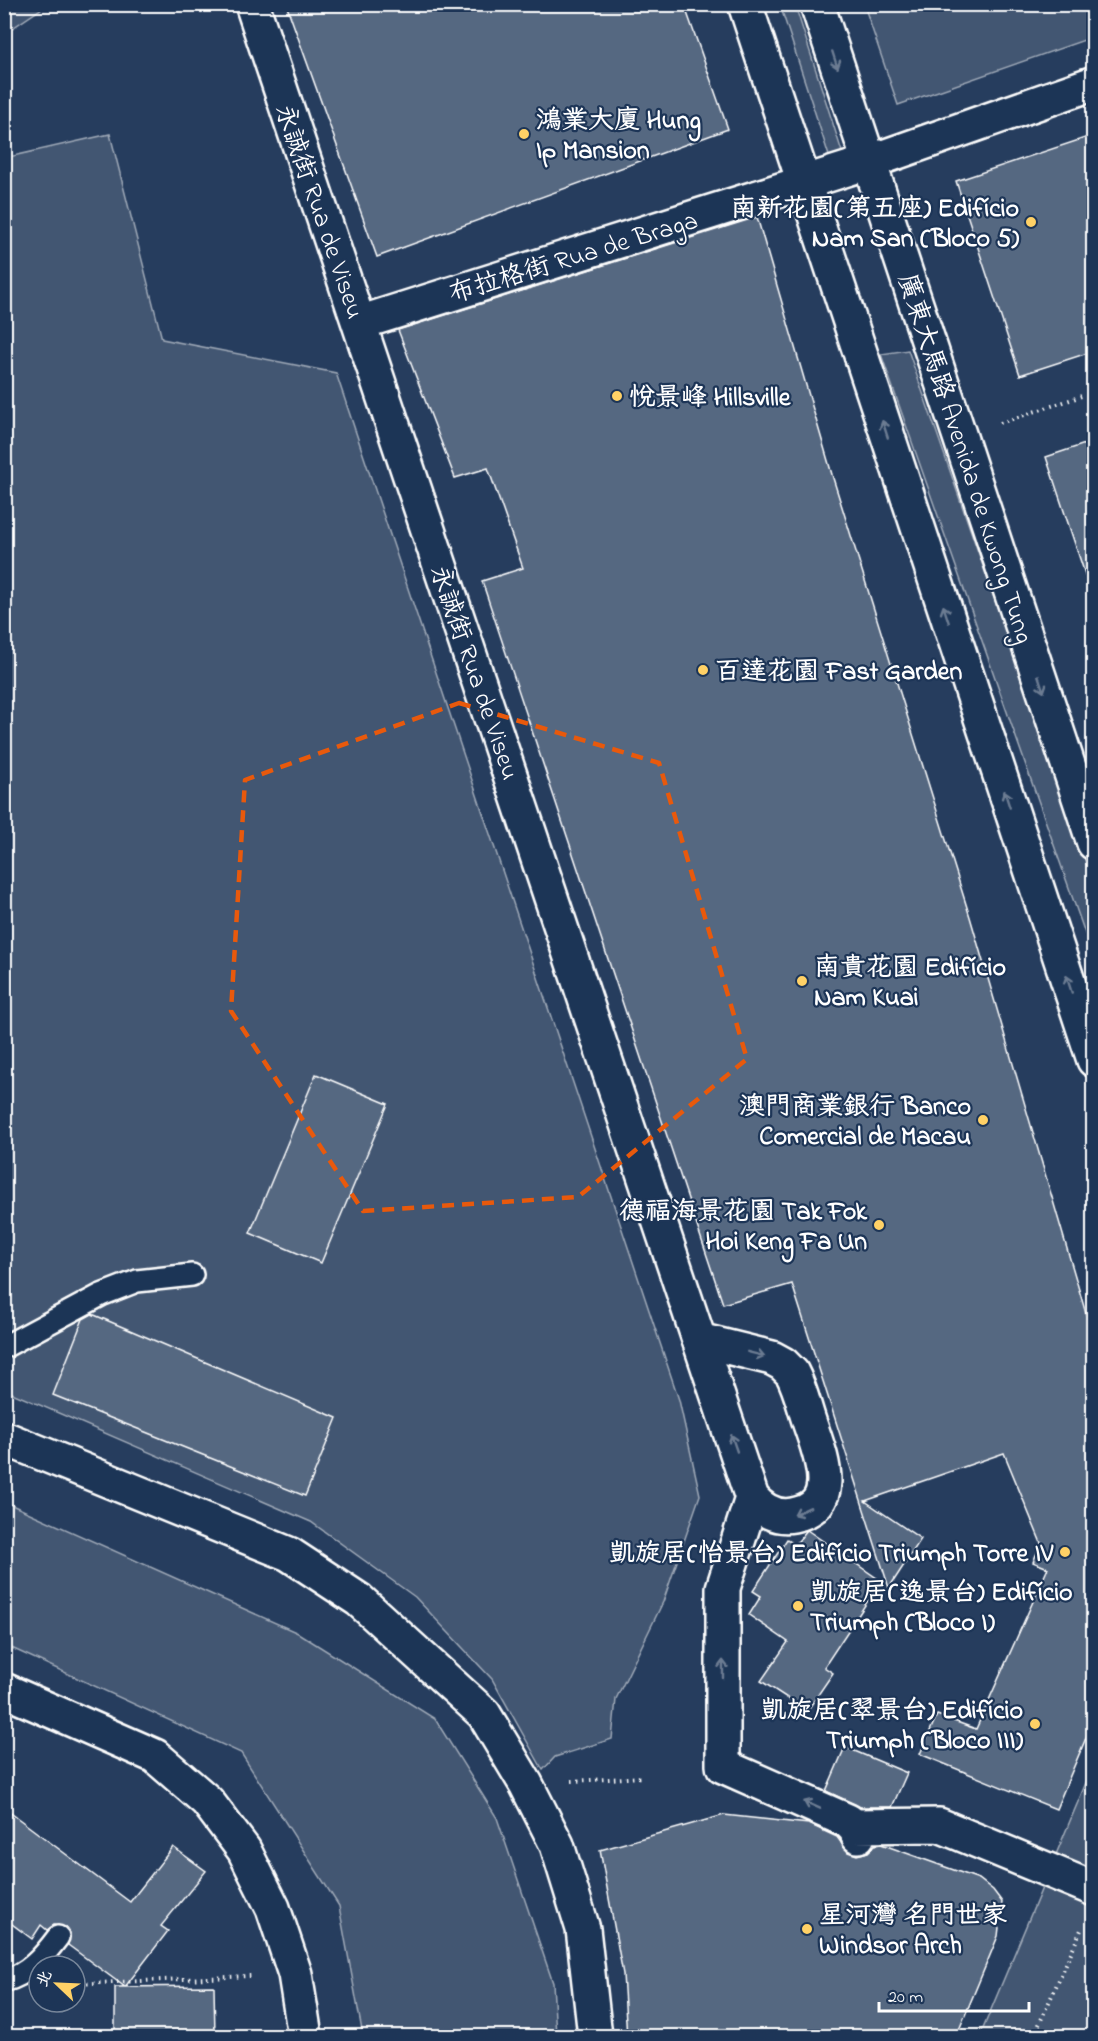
<svg xmlns="http://www.w3.org/2000/svg" width="1098" height="2041" font-family="'Indie Flower','LXGW WenKai TC',sans-serif">
  <style>
    .green { fill: #425672; stroke: #a0aab8; stroke-width: 1.5 }
    .building { fill: #556781; stroke: #fff; stroke-width: 1.5 }
    .lines { fill: none; stroke-linecap: round; stroke-linejoin: round }
    .lane-casing { stroke: #fff; stroke-width: 26 }
    .street-casing { stroke: #fff; stroke-width: 38 }
    .secondary-casing { stroke: #fff; stroke-width: 38 }
    .path { stroke: #fff; stroke-width: 4; stroke-dasharray: 1.5 4.5; stroke-linecap: butt }
    .lane { stroke: #1d3557; stroke-width: 21 }
    .street { stroke: #1d3557; stroke-width: 33 }
    .secondary { stroke: #1d3557; stroke-width: 33 }
    .oneway { stroke: #6c7c92 }
    .marked { fill: none; stroke: #e8590c; stroke-width: 4.5; stroke-dasharray: 12 8; stroke-linejoin: round }
    .poi-dot { fill: #ffd166; stroke: #1d3557; stroke-width: 2 }
    .labels { text-anchor: middle; stroke-width: 4.5; stroke-linejoin: round; paint-order: stroke }
    .poi-label { font-size: 26px; font-weight: bold; fill: #fff; stroke: #1d3557; text-anchor: start }
    .street-label { font-size: 26px; fill: #fff; stroke: #1d3557 }
  </style>
  <rect width="100%" height="100%" fill="#263d5e"/>
  <filter id="ink" filterUnits="userSpaceOnUse"><feTurbulence type="fractalNoise" baseFrequency=".0167" numOctaves="2"/><feDisplacementMap in="SourceGraphic" scale="12" xChannelSelector="R" yChannelSelector="G"/><feConvolveMatrix kernelMatrix="1 2 1 2 8 2 1 2 1" color-interpolation-filters="sRGB"/></filter>
  <g filter="url(#ink)">
    <!-- green -->
    <path class="green" d="M 5,4 L 45,4 L 45,6 L 5,33 Z
      M 780,5 L 795,5 L 843,155 L 830,159 Z
      M 864,5 L 1093,5 L 1093,37 L 898,105 Z
      M 110,134 L 162,339 L 336,373 L 679,1400 L 700,1495 L 663,1602 L 616,1699 L 612,1739 L 555,1757 L 543,1770 L 492,1679 L 415,1597 L 311,1522 L 5,1390 L 4,158 Z
      M 908,350 L 1093,883 L 1093,956 L 881,354 Z
      M 5,1502 L 298,1633 L 435,1719 L 497,1818 L 553,1983 L 556,2036 L 363,2036 L 339,1906 L 241,1753 L 5,1645 Z
      M 1093,1766 L 1093,2036 L 980,2036 Z"/>
    <!-- building -->
    <path class="building" d="M 286,4 L 684,4 L 728,129 L 377,257 Z
      M 1094,135 L 1094,351 L 1020,375 L 956,181 Z
      M 757,217 L 833,478 L 970,917 L 1094,1341 L 1094,1719 L 1056,1809 L 920,1754 L 937,1715 L 976,1729 L 1048,1568 L 1033,1562 L 1041,1543 L 1004,1453 L 865,1501 L 921,1539 L 889,1588 L 792,1284 L 723,1304 L 482,581 L 523,568 L 488,468 L 455,478 L 398,330 Z
      M 1094,441 L 1094,575 L 1086,577 L 1046,457 Z
      M 316,1074 L 388,1104 L 321,1263 L 250,1233 Z
      M 92,1314 L 337,1418 L 305,1496 L 53,1395 L 83,1319 Z
      M 807,1530 L 881,1581 L 824,1667 L 833,1673 L 807,1711 L 761,1681 L 788,1642 L 749,1615 L 761,1596 L 753,1591 L 787,1539 L 795,1545 Z
      M 845,1747 L 907,1773 L 892,1807 L 860,1807 L 826,1791 Z
      M 4,1808 L 130,1902 L 173,1847 L 206,1871 L 161,1926 L 168,1931 L 125,1987 L 68,1945 L 70,1933 L 65,1927 L 54,1925 L 47,1930 L 41,1925 L 32,1939 L 4,1918 Z
      M 724,1815 L 809,1824 L 837,1837 L 848,1852 L 857,1855 L 868,1852 L 875,1845 L 881,1844 L 979,1879 L 993,1890 L 1002,1902 L 998,1936 L 956,2037 L 627,2037 L 623,1974 L 600,1850 Z
      M 214,1986 L 215,2037 L 115,2037 L 115,1987 Z"/>
    <g class="lines">
      <defs>
        <path id="lane" d="M 4,1347 L 101,1295 L 137,1281 L 192,1275
          M 4,1981 C 29,1974 43,1957 58,1937"/>
        <path id="street" d="M 252,4 C 419,502 585,1000 752,1498 C 762,1510 777,1518 793,1515 C 844,1506 819,1452 809,1421 C 804,1406 800,1388 792,1373 L 783,1364 L 772,1358 L 699,1340
          M 359,323 L 869,162 L 1094,83
          M 752,1498 L 723,1588 L 723,1766 L 848,1821 L 858,1831 L 858,1836
          M 4,1690 L 155,1756 L 207,1801 L 244,1850 L 273,1908 L 295,1974 L 305,2036
          M 854,1826 L 939,1825 L 1094,1889"/>
        <path id="secondary" d="M 745,4 L 1094,1060
          M 817,4 L 1094,843
          M 4,1438 L 289,1554 L 359,1600 L 484,1714 L 526,1784 L 557,1845 L 583,1929 L 595,2036"/>
      </defs>
      <!-- lane casing -->
      <use href="#lane" class="lane-casing"/>
      <!-- street casing -->
      <use href="#street" class="street-casing"/>
      <!-- secondary casing -->
      <use href="#secondary" class="secondary-casing"/>
      <!-- path -->
      <path class="path" d="M 1000,423 L 1094,392
        M 572,1781 L 643,1777
        M 75,1984 L 251,1976
        M 1034,2036 L 1081,1930"/>
      <!-- lane -->
      <use href="#lane" class="lane"/>
      <!-- street -->
      <use href="#street" class="street"/>
      <!-- secondary -->
      <use href="#secondary" class="secondary"/>
    </g>
    <!-- one-way arrows -->
    <defs><path id="oneway-shaft" d="M-6 0H5M1.5-3L5.5 0L1.5 3" fill="none" stroke-width="1.6" stroke-linecap="round" stroke-linejoin="round" transform="scale(1.5)"/></defs>
    <g class="oneway">
      <use href="#oneway-shaft" transform="translate(835 60) rotate(72)"/>
      <use href="#oneway-shaft" transform="translate(885 429) rotate(-108)"/>
      <use href="#oneway-shaft" transform="translate(946 614) rotate(-108)"/>
      <use href="#oneway-shaft" transform="translate(1041 684) rotate(72)"/>
      <use href="#oneway-shaft" transform="translate(1007 799) rotate(-108)"/>
      <use href="#oneway-shaft" transform="translate(1069 984) rotate(-108)"/>
      <use href="#oneway-shaft" transform="translate(756 1354) rotate(14)"/>
      <use href="#oneway-shaft" transform="translate(734 1443) rotate(-109)"/>
      <use href="#oneway-shaft" transform="translate(802 1511) rotate(155)"/>
      <use href="#oneway-shaft" transform="translate(723 1669) rotate(-90)"/>
      <use href="#oneway-shaft" transform="translate(812 1805) rotate(-156)"/>
    </g>
  </g>
  <!-- marked area -->
  <path class="marked" d="M 459,703 L 659,763 L 747,1059 L 578,1197 L 363,1211 L 231,1011 L 245,780 Z"/>
  <!-- markers -->
  <g class="poi-dot">
    <circle cx="524" cy="134" r="6"/>
    <circle cx="1031" cy="222" r="6"/>
    <circle cx="617" cy="396" r="6"/>
    <circle cx="703" cy="670" r="6"/>
    <circle cx="802" cy="981" r="6"/>
    <circle cx="983" cy="1120" r="6"/>
    <circle cx="879" cy="1225" r="6"/>
    <circle cx="1065" cy="1552" r="6"/>
    <circle cx="798" cy="1606" r="6"/>
    <circle cx="1035" cy="1724" r="6"/>
    <circle cx="807" cy="1929" r="6"/>
  </g>
  <g class="labels">
    <!-- poi labels -->
    <g class="poi-label">
      <text x="536" y="128">鴻業大廈 Hung<tspan x="536" dy="30">Ip Mansion</tspan></text>
      <text x="1019" y="216" text-anchor="end">南新花園(第五座) Edifício<tspan x="1019" dy="30">Nam San (Bloco 5)</tspan></text>
      <text x="629" y="405">悅景峰 Hillsville</text>
      <text x="715" y="679">百達花園 Fast Garden</text>
      <text x="814" y="975">南貴花園 Edifício<tspan x="814" dy="30">Nam Kuai</tspan></text>
      <text x="971" y="1114" text-anchor="end">澳門商業銀行 Banco<tspan x="971" dy="30">Comercial de Macau</tspan></text>
      <text x="867" y="1219" text-anchor="end">德福海景花園 Tak Fok<tspan x="867" dy="30">Hoi Keng Fa Un</tspan></text>
      <text x="1053" y="1561" text-anchor="end">凱旋居(怡景台) Edifício Triumph Torre IV</text>
      <text x="810" y="1600">凱旋居(逸景台) Edifício<tspan x="810" dy="30">Triumph (Bloco I)</tspan></text>
      <text x="1023" y="1718" text-anchor="end">凱旋居(翠景台) Edifício<tspan x="1023" dy="30">Triumph (Bloco III)</tspan></text>
      <text x="819" y="1923">星河灣 名門世家<tspan x="819" dy="30">Windsor Arch</tspan></text>
    </g>
    <!-- street labels -->
    <g class="street-label">
      <text transform="translate(321 211) rotate(71)" y="9">永誠街 Rua de Viseu</text>
      <text transform="translate(573 256) rotate(-17)" y="9">布拉格街 Rua de Braga</text>
      <text transform="translate(967 458) rotate(72)" y="9">廣東大馬路 Avenida de Kwong Tung</text>
      <text transform="translate(476 672) rotate(71)" y="9">永誠街 Rua de Viseu</text>
    </g>
  </g>
  <!-- margin -->
  <rect width="1098" height="2041" fill="none" stroke="#1d3557" stroke-width="24"/>
  <rect x="12" y="12" width="1074" height="2017" fill="none" stroke="#fff" stroke-width="2" filter="url(#ink)"/>
  <!-- north arrow -->
  <g transform="translate(57 1984) rotate(293)"><circle r="28" fill="#1d3557" stroke="#77869a" stroke-width="1.5"/>
  <path d="M0-4.5L10 22L0 15L-10 22Z" fill="#ffd166"/>
  <text y="-9" font-size="16" font-weight="bold" text-anchor="middle" fill="#ffffff">北</text>
  </g>
  <!-- scale -->
  <path d="M879 2002v9h150v-9" fill="none" stroke="#ffffff" stroke-width="3"/>
  <text x="888" y="2002" font-size="18" fill="#ffffff" stroke="#1d3557" stroke-width="4.5" paint-order="stroke">20 m</text>
</svg>
